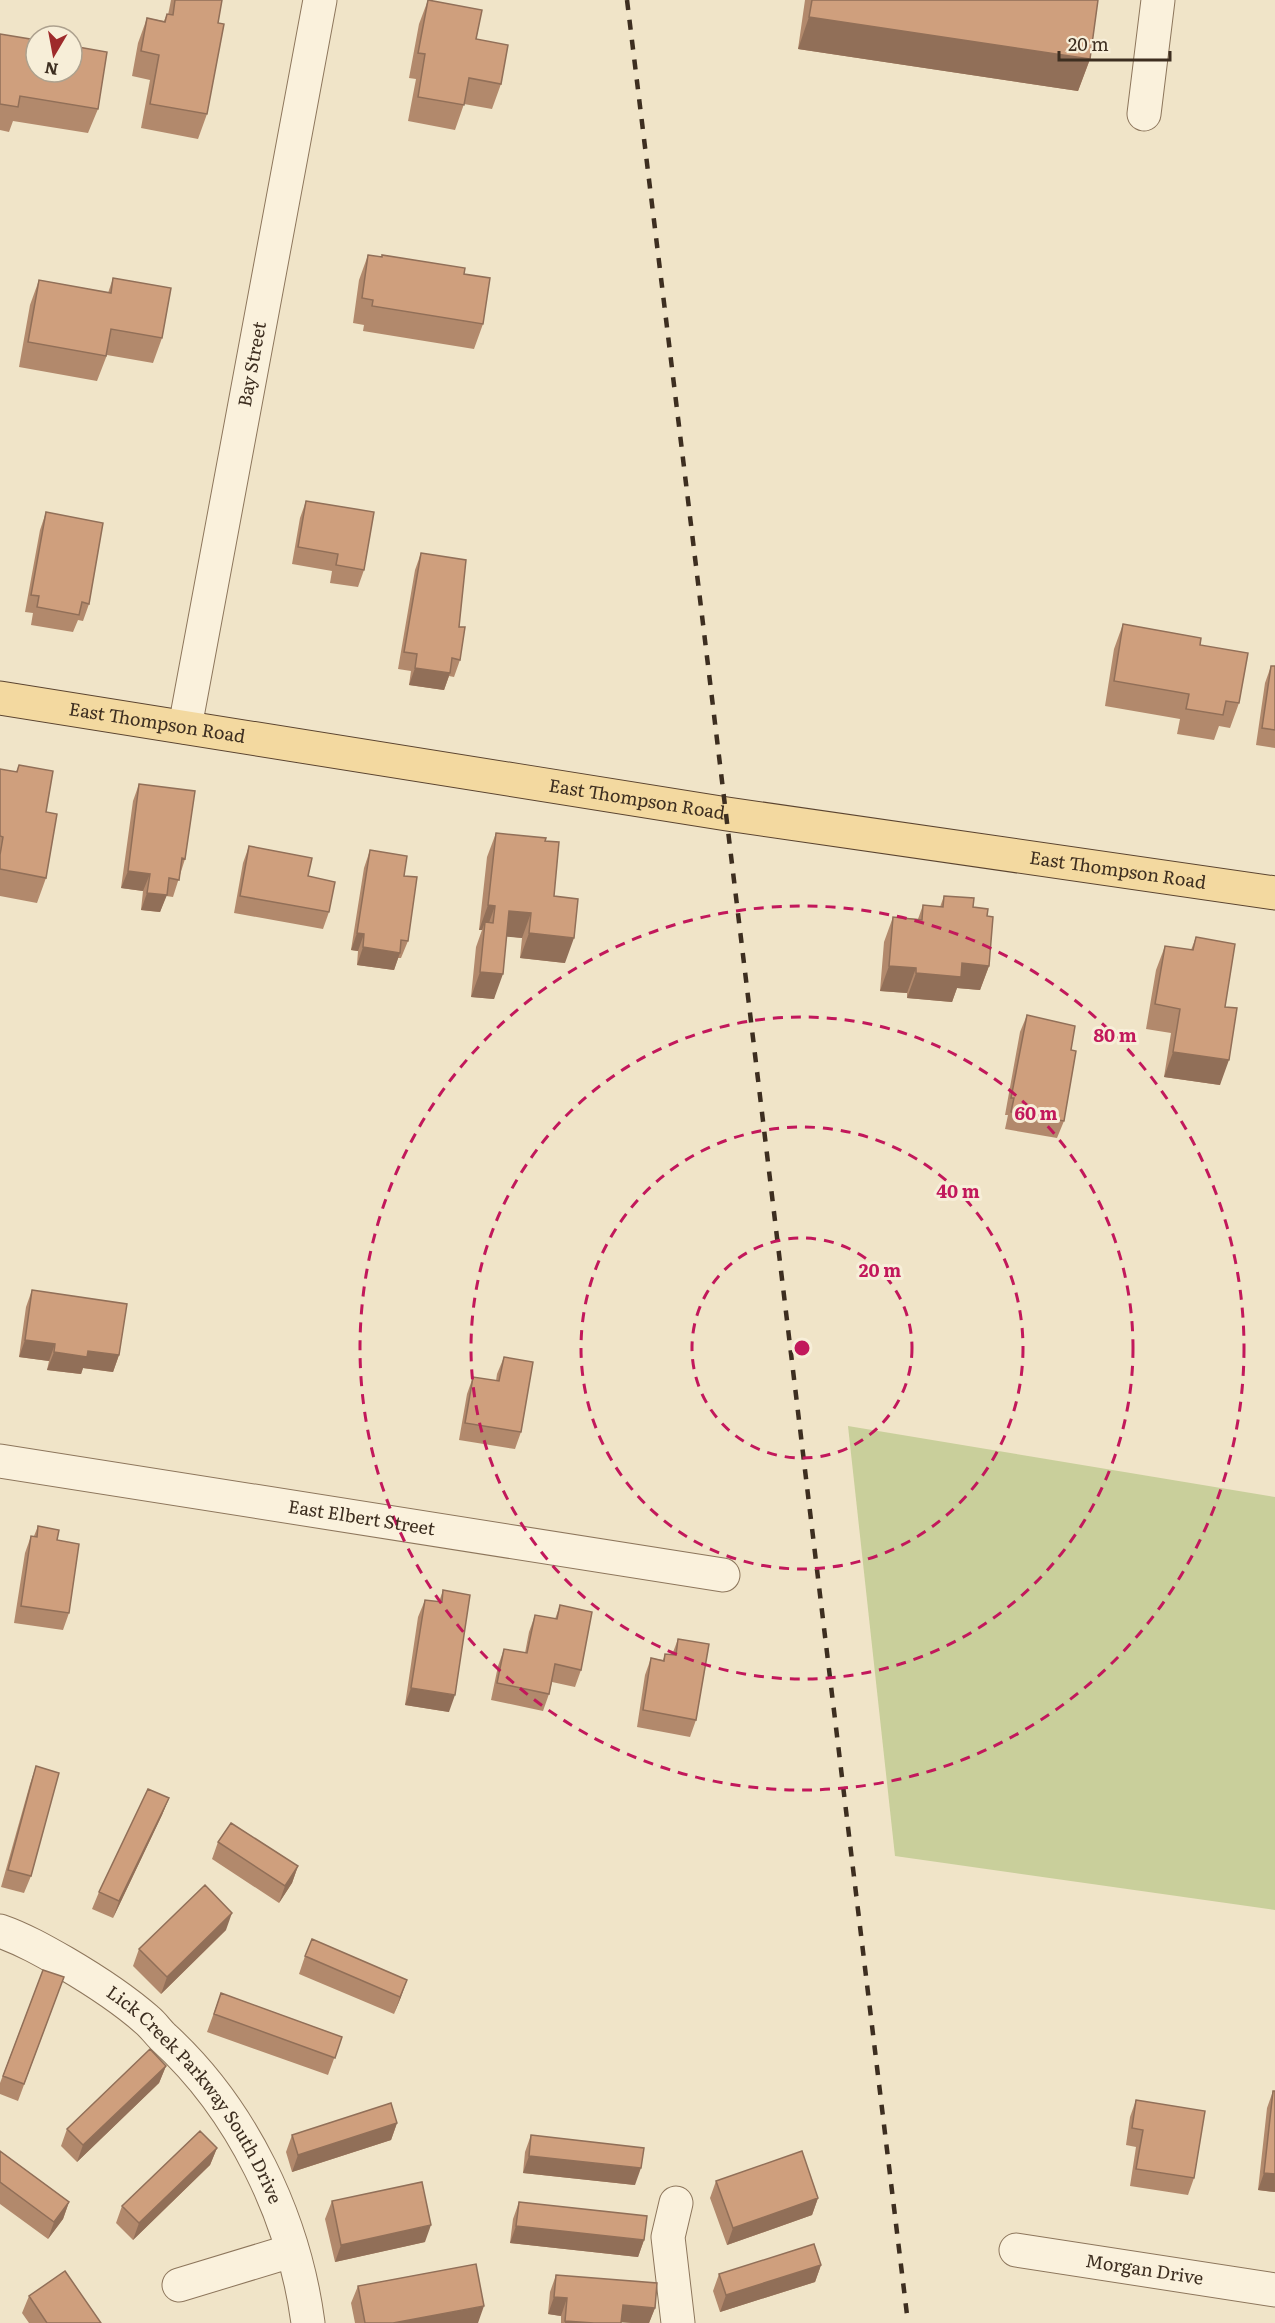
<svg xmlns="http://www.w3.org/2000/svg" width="1275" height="2323" font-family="Literata,serif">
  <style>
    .green { fill: #c9cf9b }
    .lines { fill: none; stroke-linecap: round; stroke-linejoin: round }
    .minor-casing { stroke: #8d765c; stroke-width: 35 }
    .major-casing { stroke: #5b4430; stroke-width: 35 }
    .minor { stroke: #faf1dc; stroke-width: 33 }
    .major { stroke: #f3d9a0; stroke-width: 33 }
    .rail { stroke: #3d2e20; stroke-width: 4.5; stroke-dasharray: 10 10; stroke-linecap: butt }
    .wall { fill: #b2896c }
    .shaded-wall { fill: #916f58 }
    .building { fill: #cf9f7d; stroke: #916f58; stroke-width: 1.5 }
    .ring { fill: none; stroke: #c2185b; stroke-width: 3; stroke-dasharray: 10 8 }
    .labels { text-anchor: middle; stroke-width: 6; stroke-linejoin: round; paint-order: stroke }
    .street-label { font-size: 18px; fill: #3d2e20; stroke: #f7eed8 }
    .centre { fill: #c2185b; stroke: #f7eed8; stroke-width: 3 }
    .ring-label { font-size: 18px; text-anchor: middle; font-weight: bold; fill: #c2185b; stroke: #f7eed8; stroke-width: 6; stroke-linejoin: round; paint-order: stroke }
  </style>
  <rect width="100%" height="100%" fill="#f0e4c8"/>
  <!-- green -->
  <path class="green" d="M 848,1426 L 1275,1497 L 1275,1910 L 895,1856 Z"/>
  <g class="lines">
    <defs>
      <g id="minor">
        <path d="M 1144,114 L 1158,0"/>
        <path id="s1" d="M 185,727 L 320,0"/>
        <path id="s2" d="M 0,1461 L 723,1575"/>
        <path id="s3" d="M 0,1931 C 23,1939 44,1951 65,1963 C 94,1980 122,1998 147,2020 C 153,2025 157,2031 163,2037 C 242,2109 294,2217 308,2323"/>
        <path d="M 676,2203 L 668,2237 L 678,2323"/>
        <path id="s4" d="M 1016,2250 L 1275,2290"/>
        <path d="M 179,2285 L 291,2251"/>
      </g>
      <g id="major">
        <path id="s5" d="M 0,698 L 727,814 L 1275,893"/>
      </g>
    </defs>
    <!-- minor casing -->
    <use href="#minor" class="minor-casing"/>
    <!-- major casing -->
    <use href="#major" class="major-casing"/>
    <!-- minor -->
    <use href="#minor" class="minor"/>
    <!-- major -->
    <use href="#major" class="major"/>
    <!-- rail -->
    <path class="rail" d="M 627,0 C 722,774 814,1549 908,2323"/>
  </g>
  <!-- wall -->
  <path class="wall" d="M 171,0 L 222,0 L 218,23 L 207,114 L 198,139 L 141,128 L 150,80 L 132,76 L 138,43 L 147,18 L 164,21 L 167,14 L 168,15 Z
    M 428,0 L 476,39 L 501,84 L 492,109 L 464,104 L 455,130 L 408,121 L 416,79 L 409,78 L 419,24 Z
    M 805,0 L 1098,0 L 1090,59 L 1078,91 L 798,49 Z
    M 0,34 L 98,109 L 88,133 L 13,121 L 9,132 L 0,130 Z
    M 368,255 L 464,274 L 483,324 L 474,349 L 363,331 L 364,325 L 353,323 L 359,280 Z
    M 113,278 L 162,338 L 153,363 L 107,355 L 97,381 L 19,367 L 30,305 L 39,280 L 108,293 Z
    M 306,501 L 364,570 L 358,587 L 330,583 L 332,571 L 292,564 L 300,518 Z
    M 46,512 L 89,604 L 83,621 L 78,620 L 73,632 L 31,625 L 33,613 L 25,612 L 40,530 Z
    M 421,553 L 459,627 L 460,660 L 454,677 L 449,676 L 444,690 L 409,685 L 411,671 L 398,669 L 415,570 Z
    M 1123,624 L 1200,645 L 1239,703 L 1230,728 L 1219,726 L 1214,740 L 1177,734 L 1180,719 L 1105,706 L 1114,649 Z
    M 1271,666 L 1275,666 L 1275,748 L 1256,745 L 1265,683 Z
    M 19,765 L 46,812 L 46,878 L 37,903 L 0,896 L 0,769 L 16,772 Z
    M 139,784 L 185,859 L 173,897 L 166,896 L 160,912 L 141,910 L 143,891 L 121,888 L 133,801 Z
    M 496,833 L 545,841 L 565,963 L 520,958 L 522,938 L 507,936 L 494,999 L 471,997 L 476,947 L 482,930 L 479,930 L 487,857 Z
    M 249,846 L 308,876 L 329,912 L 323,929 L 234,913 L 243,863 Z
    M 370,850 L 404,876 L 408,941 L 401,958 L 398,958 L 394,970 L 357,965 L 358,951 L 351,950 L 364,868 Z
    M 944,896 L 973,907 L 987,916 L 989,966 L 980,990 L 957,988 L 952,1002 L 907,998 L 907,993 L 880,991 L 884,942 L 893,917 L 918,919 L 923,905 L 940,907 Z
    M 1196,937 L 1225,1007 L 1220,1085 L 1164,1077 L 1171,1033 L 1146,1029 L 1156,970 L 1165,946 L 1191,950 Z
    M 1027,1015 L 1071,1050 L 1064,1121 L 1057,1138 L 1005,1129 L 1008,1115 L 1005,1115 L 1020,1032 Z
    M 32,1290 L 119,1355 L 113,1372 L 83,1368 L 81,1374 L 47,1370 L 49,1361 L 19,1357 L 26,1307 Z
    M 504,1357 L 521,1432 L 515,1449 L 459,1440 L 467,1394 L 473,1377 L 496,1381 L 497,1374 Z
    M 38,1526 L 57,1540 L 69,1613 L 63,1630 L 14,1623 L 25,1553 L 31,1536 L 34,1536 Z
    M 443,1590 L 449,1712 L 405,1705 L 418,1617 L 425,1600 L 439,1602 Z
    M 560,1605 L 581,1670 L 575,1687 L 552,1682 L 549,1694 L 543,1711 L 491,1700 L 498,1666 L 504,1649 L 525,1653 L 529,1632 L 535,1615 L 555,1619 Z
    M 678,1639 L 696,1720 L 690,1737 L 637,1727 L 645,1675 L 651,1658 L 663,1660 L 665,1654 L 672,1655 Z
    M 36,1766 L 31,1876 L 24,1893 L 1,1887 L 30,1784 Z
    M 169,1798 L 162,1815 L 113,1918 L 92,1909 L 99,1892 Z
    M 218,1842 L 298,1866 L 292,1883 L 279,1903 L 212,1859 Z
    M 226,1930 L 161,1994 L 133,1966 L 139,1949 Z
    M 305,1956 L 401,1997 L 394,2014 L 299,1974 Z
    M 43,1970 L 64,1977 L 18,2101 L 0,2094 L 0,2083 Z
    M 221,1993 L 342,2037 L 328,2075 L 207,2032 Z
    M 166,2066 L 159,2083 L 77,2162 L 61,2146 L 67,2129 Z
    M 1273,2091 L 1275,2192 L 1258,2190 L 1267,2108 Z
    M 1136,2100 L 1194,2178 L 1188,2195 L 1130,2186 L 1136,2147 L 1126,2145 L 1130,2117 Z
    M 397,2123 L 391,2140 L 292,2172 L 286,2152 L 292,2135 Z
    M 531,2135 L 635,2185 L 523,2173 L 525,2152 Z
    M 217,2148 L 210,2165 L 133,2240 L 116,2223 L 122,2206 Z
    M 0,2151 L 69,2202 L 63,2219 L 48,2239 L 0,2204 Z
    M 716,2181 L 818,2198 L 812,2215 L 727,2245 L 710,2198 Z
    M 332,2201 L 425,2242 L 335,2262 L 325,2219 Z
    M 519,2202 L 644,2240 L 638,2257 L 510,2243 L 513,2219 Z
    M 821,2265 L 815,2282 L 720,2312 L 713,2291 L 719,2274 Z
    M 556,2275 L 655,2308 L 649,2323 L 621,2322 L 621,2323 L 561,2323 L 561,2316 L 548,2314 L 550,2292 Z
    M 358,2286 L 478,2323 L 355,2323 L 351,2303 Z
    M 29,2296 L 101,2323 L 29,2323 L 22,2313 Z"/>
  <!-- shaded-wall -->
  <path class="shaded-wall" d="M 809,17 L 1090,59 L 1078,91 L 798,49 Z
    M 415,668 L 450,673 L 444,690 L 409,685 Z
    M 128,871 L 150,874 L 143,891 L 121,888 Z
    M 147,893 L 167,895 L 160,912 L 141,910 Z
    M 488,905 L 495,906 L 486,931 L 485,922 L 482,930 L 479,930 Z
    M 509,911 L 531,913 L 522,938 L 500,936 Z
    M 357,933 L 364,934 L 358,951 L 351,950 Z
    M 529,933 L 574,938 L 565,963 L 520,958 Z
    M 363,947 L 400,953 L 394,970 L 357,965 Z
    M 962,963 L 989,966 L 980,990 L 957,988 L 952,1002 L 907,998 L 916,973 Z
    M 889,966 L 916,968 L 907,993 L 880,991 Z
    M 480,972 L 503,974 L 494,999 L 471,997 Z
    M 1173,1052 L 1229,1060 L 1220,1085 L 1164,1077 Z
    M 25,1340 L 55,1344 L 49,1361 L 19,1357 Z
    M 88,1351 L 119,1355 L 113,1372 L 83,1368 L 81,1374 L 47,1370 L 54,1352 Z
    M 411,1688 L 455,1695 L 449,1712 L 405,1705 Z
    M 169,1798 L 162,1815 L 113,1918 L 119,1901 Z
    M 298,1866 L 292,1883 L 279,1903 L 285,1886 Z
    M 232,1913 L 226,1930 L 161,1994 L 167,1977 Z
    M 407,1980 L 401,1997 L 394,2014 L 400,1997 Z
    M 166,2066 L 159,2083 L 77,2162 L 83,2145 Z
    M 397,2123 L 391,2140 L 292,2172 L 298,2155 Z
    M 217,2148 L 210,2165 L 133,2240 L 139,2223 Z
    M 529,2156 L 641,2168 L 635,2185 L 523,2173 Z
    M 1264,2173 L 1275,2174 L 1275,2192 L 1258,2190 Z
    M 818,2198 L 812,2215 L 727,2245 L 733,2228 Z
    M 69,2202 L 63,2219 L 48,2239 L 54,2222 Z
    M 431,2225 L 425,2242 L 335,2262 L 341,2245 Z
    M 516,2226 L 644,2240 L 638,2257 L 510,2243 Z
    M 821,2265 L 815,2282 L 720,2312 L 726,2295 Z
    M 554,2297 L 567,2298 L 561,2316 L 548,2314 Z
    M 623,2305 L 655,2308 L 649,2323 L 631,2323 L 617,2322 Z
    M 484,2306 L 478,2323 L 393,2323 Z
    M 565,2321 L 594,2323 L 565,2323 Z"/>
  <!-- building -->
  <path class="building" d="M 175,0 L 222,0 L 218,23 L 224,24 L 207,114 L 150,104 L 159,55 L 141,51 L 147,18 L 165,22 L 167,14 L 173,15 Z
    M 428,0 L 482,10 L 476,39 L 508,45 L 501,84 L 469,78 L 464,105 L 418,97 L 425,54 L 418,53 Z
    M 812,0 L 1098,0 L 1090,59 L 809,17 Z
    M 0,34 L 36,40 L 36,72 L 72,72 L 72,46 L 107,52 L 98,109 L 20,96 L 18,107 L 0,104 Z
    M 368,255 L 382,257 L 382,255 L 465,268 L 464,274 L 490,278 L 483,324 L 372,306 L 373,300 L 362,298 Z
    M 113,278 L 171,288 L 162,338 L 111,329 L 106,356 L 28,342 L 39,280 L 111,293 Z
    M 306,501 L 374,512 L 364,570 L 336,565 L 338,554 L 298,547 Z
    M 46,512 L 103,523 L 89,604 L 82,602 L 79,615 L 37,607 L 39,596 L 31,595 Z
    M 421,553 L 466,560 L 459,627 L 465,627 L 460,660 L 452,658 L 450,673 L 415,668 L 417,654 L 404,652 Z
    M 1123,624 L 1201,638 L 1200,645 L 1248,653 L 1239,703 L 1226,701 L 1223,715 L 1186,709 L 1189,694 L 1114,681 Z
    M 1271,666 L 1275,666 L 1275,730 L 1262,728 Z
    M 19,765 L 53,771 L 46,812 L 57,814 L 46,878 L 0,869 L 0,855 L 3,837 L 0,836 L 0,769 L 17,772 Z
    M 139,784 L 195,791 L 185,859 L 182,858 L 179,880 L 169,878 L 167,895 L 147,893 L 150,874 L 128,871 Z
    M 496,833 L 546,838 L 545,841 L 559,842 L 554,896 L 578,899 L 574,938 L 529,933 L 531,913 L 509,911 L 503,974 L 480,972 L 485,922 L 493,923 L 495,906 L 488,905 Z
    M 249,846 L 312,858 L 308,876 L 335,882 L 329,912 L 240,896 Z
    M 370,850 L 407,856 L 404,876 L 417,877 L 408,941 L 401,940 L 400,953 L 363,947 L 364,934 L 357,933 Z
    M 944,896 L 974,898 L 973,907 L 988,909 L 987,916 L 993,917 L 989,966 L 962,963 L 961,977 L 916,973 L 916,968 L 889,966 L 893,917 L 922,920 L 923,905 L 943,907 Z
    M 1196,937 L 1235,944 L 1225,1007 L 1237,1008 L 1229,1060 L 1173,1052 L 1180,1009 L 1155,1004 L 1165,946 L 1193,950 Z
    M 1027,1015 L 1075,1026 L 1071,1050 L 1076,1051 L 1064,1121 L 1011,1112 L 1014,1098 L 1011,1098 Z
    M 32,1290 L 127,1304 L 119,1355 L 88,1351 L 87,1357 L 54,1352 L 55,1344 L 25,1340 Z
    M 504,1357 L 533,1362 L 521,1432 L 465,1423 L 473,1377 L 499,1381 Z
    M 38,1526 L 59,1530 L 57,1540 L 79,1544 L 69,1613 L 21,1606 L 31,1536 L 37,1537 Z
    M 443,1590 L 470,1595 L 455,1695 L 411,1688 L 425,1600 L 442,1602 Z
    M 560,1605 L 592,1612 L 581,1670 L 555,1664 L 549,1694 L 497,1683 L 504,1649 L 527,1653 L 535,1615 L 557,1619 Z
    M 678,1639 L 709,1644 L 696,1720 L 643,1710 L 651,1658 L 664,1661 L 665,1654 L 676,1655 Z
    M 36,1766 L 59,1773 L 31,1876 L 8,1870 Z
    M 148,1789 L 169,1798 L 119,1901 L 99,1892 Z
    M 231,1823 L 298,1866 L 285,1886 L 218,1842 Z
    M 205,1885 L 232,1913 L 167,1977 L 139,1949 Z
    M 312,1939 L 407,1980 L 400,1997 L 305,1956 Z
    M 43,1970 L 64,1977 L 24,2084 L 3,2076 Z
    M 221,1993 L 342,2037 L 335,2058 L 214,2014 Z
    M 150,2049 L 166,2066 L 83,2145 L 67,2129 Z
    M 1273,2091 L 1275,2091 L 1275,2174 L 1264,2173 Z
    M 1136,2100 L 1205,2111 L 1194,2178 L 1136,2169 L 1143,2130 L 1132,2128 Z
    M 391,2103 L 397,2123 L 298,2155 L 292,2135 Z
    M 200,2131 L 217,2148 L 139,2223 L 122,2206 Z
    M 531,2135 L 644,2148 L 641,2168 L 529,2156 Z
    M 0,2151 L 69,2202 L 54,2222 L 0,2182 Z
    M 802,2151 L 818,2198 L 733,2228 L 716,2181 Z
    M 422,2182 L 431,2225 L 341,2245 L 332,2201 Z
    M 519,2202 L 647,2216 L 644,2240 L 516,2226 Z
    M 814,2244 L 821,2265 L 726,2295 L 719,2274 Z
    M 476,2264 L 484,2306 L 393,2323 L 365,2323 L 358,2286 Z
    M 65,2271 L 101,2323 L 47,2323 L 29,2296 Z
    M 556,2275 L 657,2283 L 655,2308 L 623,2305 L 621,2323 L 594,2323 L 565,2321 L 567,2298 L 554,2297 Z"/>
  <!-- distance rings -->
  <g class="ring">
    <circle cx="802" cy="1348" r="110"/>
    <circle cx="802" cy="1348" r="221"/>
    <circle cx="802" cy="1348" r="331"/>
    <circle cx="802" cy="1348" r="442"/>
  </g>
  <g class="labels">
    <!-- street labels -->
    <g class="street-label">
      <text dy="6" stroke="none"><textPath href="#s1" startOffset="369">Bay Street</textPath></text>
      <text dy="6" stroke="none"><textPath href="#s5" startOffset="159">East Thompson Road</textPath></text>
      <text dy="6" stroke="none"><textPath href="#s5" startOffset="645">East Thompson Road</textPath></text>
      <text dy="6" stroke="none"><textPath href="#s5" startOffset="1131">East Thompson Road</textPath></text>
      <text dy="6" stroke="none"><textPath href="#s2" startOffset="366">East Elbert Street</textPath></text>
      <text dy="6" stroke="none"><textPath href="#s3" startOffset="261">Lick Creek Parkway South Drive</textPath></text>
      <text dy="6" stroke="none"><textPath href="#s4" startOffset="130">Morgan Drive</textPath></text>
    </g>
  </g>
  <circle cx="802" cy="1348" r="9" class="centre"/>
  <g class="ring-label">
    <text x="1115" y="1042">80 m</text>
    <text x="1036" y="1120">60 m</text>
    <text x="958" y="1198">40 m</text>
    <text x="880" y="1277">20 m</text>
  </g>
  <!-- north arrow -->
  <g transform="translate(54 54) rotate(190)"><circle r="28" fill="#f7eed8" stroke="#ada18e" stroke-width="1.5"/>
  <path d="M0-4.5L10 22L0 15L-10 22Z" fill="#9e2a2b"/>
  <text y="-9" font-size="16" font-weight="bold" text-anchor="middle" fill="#3d2e20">N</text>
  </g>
  <!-- scale -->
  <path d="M1059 51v9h111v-9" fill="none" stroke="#3d2e20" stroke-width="3"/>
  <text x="1068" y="51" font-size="18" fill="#3d2e20" stroke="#f7eed8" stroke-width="4.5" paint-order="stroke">20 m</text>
</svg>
